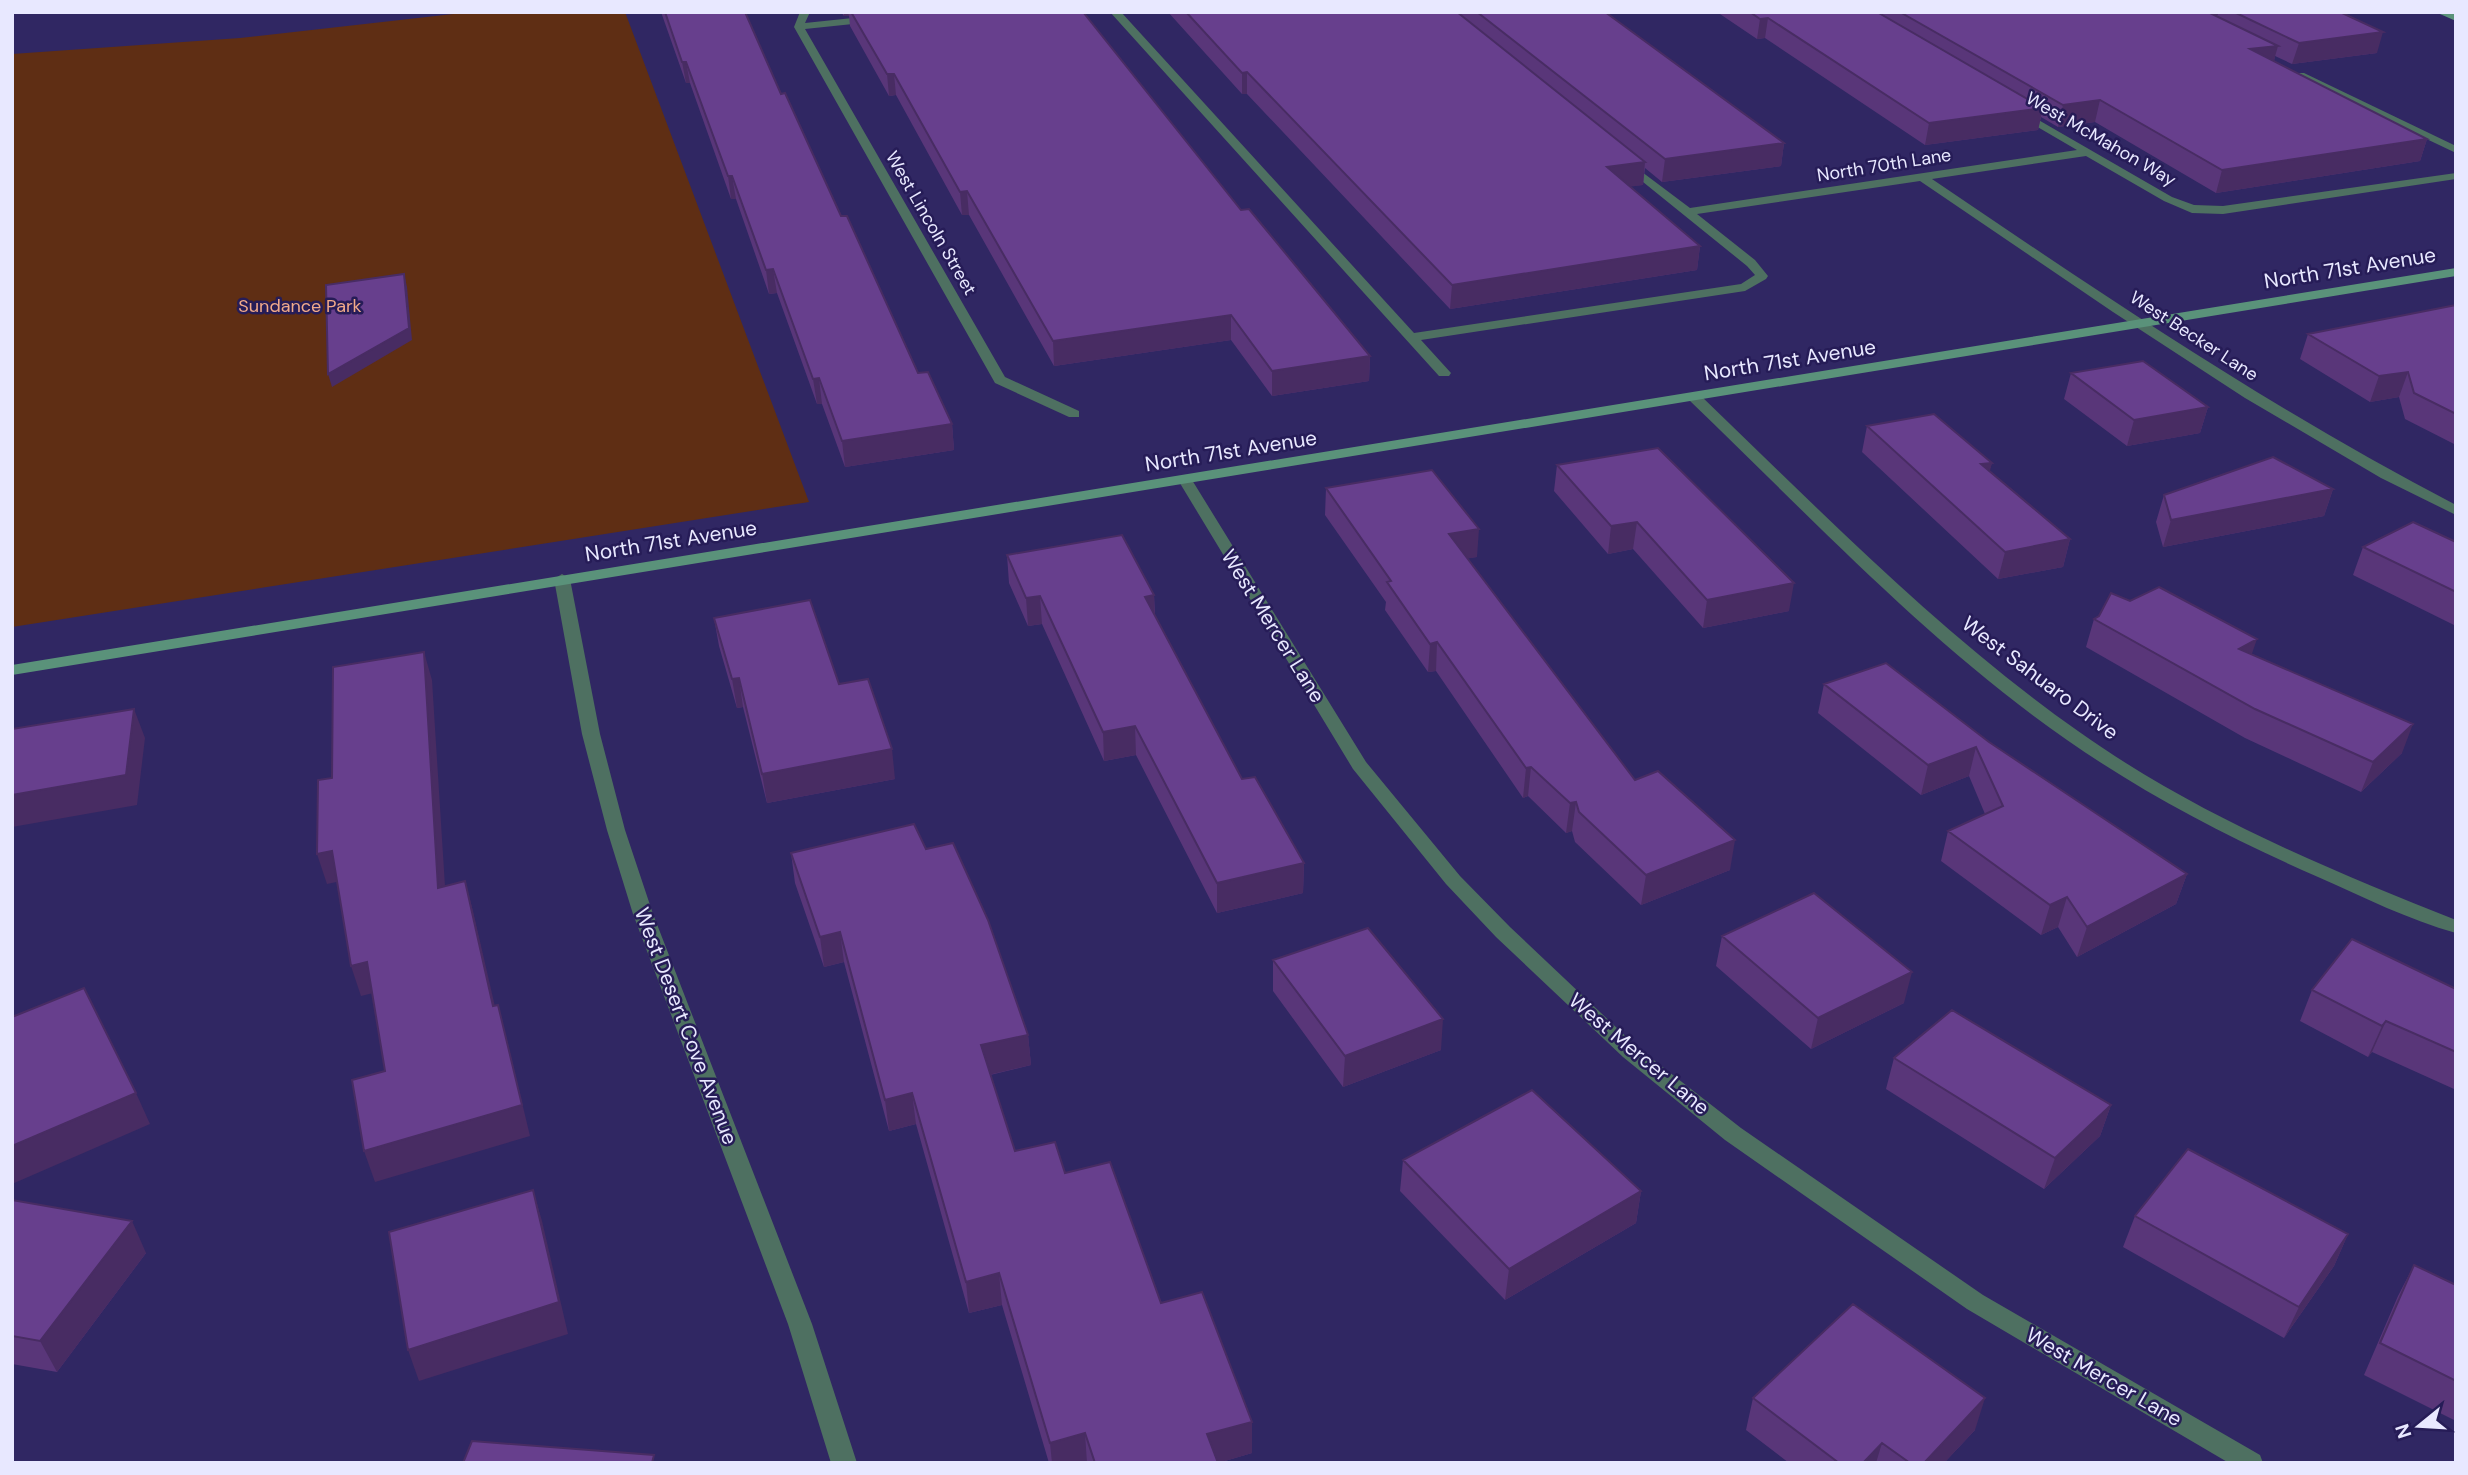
<svg xmlns="http://www.w3.org/2000/svg" width="2468" height="1475" font-family="'DM Sans',sans-serif">
  <style>
    .green { fill: #5f2e14 }
    .lines { fill: none; stroke-linecap: round; stroke-linejoin: round }
    .street { fill: #4e7061; fill-rule: evenodd }
    .secondary { fill: #5a927a; fill-rule: evenodd }
    .wall { fill: #593679 }
    .shaded-wall { fill: #482c63 }
    .building { fill: #673f8d; stroke: #482c63; stroke-width: 2 }
    .labels { text-anchor: middle; stroke-width: 5; stroke-linejoin: round; paint-order: stroke }
    .far-street-label { font-size: 18px; fill: #e8e8ff; stroke: #261c57 }
    .far-park-label { font-size: 18px; fill: #f2ab8a; stroke: #261c57 }
    .street-label { font-size: 21px; fill: #e8e8ff; stroke: #261c57 }
  </style>
  <rect width="100%" height="100%" fill="#302763"/>
  <!-- green -->
  <path class="green" d="M 471,12 L 625,12 L 809,502 L 12,627 L 12,54 L 240,38 Z"/>
  <g class="lines">
    <!-- street -->
    <path class="street" d="M 800,12 L 810,12 L 805,23 L 872,16 L 877,19 L 872,22 L 805,29 L 1005,377 L 1079,411 L 1079,417 L 1069,417 L 995,383 L 794,27 Z
      M 1110,12 L 1121,12 L 1414,333 L 1741,284 L 1755,275 L 1747,266 L 1622,165 L 1620,163 L 1626,160 L 1690,208 L 2077,150 L 2017,115 L 2016,113 L 2021,110 L 2172,197 L 2194,205 L 2223,206 L 2456,173 L 2456,179 L 2223,214 L 2192,213 L 2164,201 L 2086,156 L 1932,179 C 2103,295 2273,410 2456,505 L 2456,515 L 2381,478 L 2245,398 L 2113,312 L 1920,181 L 1697,214 L 1755,260 L 1768,276 L 1766,279 L 1745,291 L 1421,340 L 1451,373 L 1449,376 L 1439,376 Z
      M 2296,73 L 2304,73 L 2456,146 L 2456,153 L 2296,77 Z
      M 1694,393 L 1699,394 C 1821,511 1939,633 2078,731 C 2193,813 2325,868 2456,920 L 2456,933 C 2409,920 2363,897 2318,877 C 2231,839 2146,795 2067,740 C 1928,643 1811,517 1689,400 L 1687,397 Z
      M 1185,476 L 1192,480 L 1366,762 L 1460,876 L 1510,927 L 1637,1047 L 1741,1128 L 1983,1295 L 2260,1455 L 2263,1463 L 2229,1463 L 1967,1309 L 1725,1140 L 1623,1057 L 1496,937 L 1446,884 L 1353,769 L 1178,480 Z
      M 562,574 L 570,579 L 600,734 L 625,830 L 653,914 L 812,1324 L 857,1463 L 831,1463 L 788,1324 L 633,914 L 607,830 L 582,734 L 554,579 Z"/>
    <!-- secondary -->
    <path class="secondary" d="M 2438,12 L 2456,14 L 2456,21 L 2440,14 Z
      M 2456,268 L 2456,276 L 12,675 L 12,665 Z"/>
  </g>
  <!-- wall -->
  <path class="wall" d="M 661,12 L 745,12 L 781,94 L 918,373 L 952,424 L 954,450 L 845,467 L 822,404 L 817,404 L 777,293 L 769,294 L 736,199 L 731,199 L 690,83 L 686,83 Z
    M 841,12 L 1083,12 L 1241,210 L 1370,356 L 1369,381 L 1272,396 L 1231,340 L 1054,366 L 969,215 L 962,215 L 896,95 L 889,96 L 850,26 L 849,16 L 844,16 Z
    M 1168,12 L 1605,12 L 1784,143 L 1781,166 L 1662,182 L 1645,168 L 1643,185 L 1630,186 L 1700,246 L 1697,270 L 1450,309 L 1247,94 L 1242,94 Z
    M 1717,12 L 2340,12 L 2377,53 L 2292,64 L 2275,56 L 2274,61 L 2427,139 L 2420,161 L 2216,193 L 2095,122 L 2058,127 L 2041,117 L 2038,130 L 1925,145 L 1765,38 L 1757,39 Z
    M 2456,305 L 2456,445 L 2405,419 L 2399,397 L 2370,402 L 2300,359 L 2308,334 Z
    M 2071,373 L 2208,407 L 2200,433 L 2127,446 L 2064,399 Z
    M 1867,426 L 1992,463 L 1989,471 L 2070,539 L 2063,567 L 1998,579 L 1862,452 Z
    M 1557,465 L 1789,611 L 1703,628 L 1633,549 L 1608,554 L 1554,491 Z
    M 1326,488 L 1477,557 L 1467,558 L 1635,780 L 1730,870 L 1641,905 L 1575,842 L 1572,831 L 1566,833 L 1528,796 L 1523,798 L 1436,671 L 1428,672 L 1385,610 L 1386,602 L 1325,515 Z
    M 2333,489 L 2324,516 L 2163,547 L 2156,522 L 2164,495 Z
    M 2456,542 L 2456,626 L 2353,575 L 2363,547 Z
    M 1007,555 L 1154,595 L 1155,615 L 1242,779 L 1304,863 L 1303,893 L 1217,913 L 1136,755 L 1104,761 L 1042,624 L 1028,626 L 1009,583 Z
    M 714,618 L 839,684 L 895,779 L 767,803 L 743,707 L 737,708 L 719,646 Z
    M 2094,619 L 2252,654 L 2402,753 L 2361,792 L 2245,738 L 2086,647 Z
    M 1824,684 L 1989,742 L 2187,874 L 2176,904 L 2077,957 L 2058,927 L 2041,935 L 1941,861 L 1948,831 L 1985,814 L 1969,776 L 1921,795 L 1818,713 Z
    M 926,849 L 1028,1035 L 1031,1065 L 990,1075 L 1015,1151 L 1065,1173 L 1161,1303 L 1252,1422 L 1252,1453 L 1218,1463 L 1049,1463 L 1002,1305 L 969,1313 L 916,1124 L 889,1131 L 844,962 L 824,967 L 795,883 L 791,853 Z
    M 1722,936 L 1904,1003 L 1811,1049 L 1716,966 Z
    M 1273,960 L 1441,1050 L 1343,1087 L 1273,991 Z
    M 2440,982 L 2456,989 L 2456,1085 L 2454,1089 L 2372,1052 L 2368,1057 L 2300,1021 L 2312,990 Z
    M 1894,1058 L 2111,1105 L 2100,1136 L 2044,1189 L 1886,1089 Z
    M 1403,1160 L 1641,1191 L 1636,1223 L 1505,1300 L 1400,1191 Z
    M 12,1200 L 146,1253 L 57,1372 L 12,1364 Z
    M 2135,1216 L 2348,1234 L 2334,1266 L 2284,1338 L 2123,1247 Z
    M 2414,1265 L 2456,1285 L 2456,1421 L 2364,1375 L 2398,1296 Z
    M 1753,1398 L 1975,1430 L 1944,1463 L 1789,1463 L 1746,1430 Z"/>
  <!-- shaded-wall -->
  <path class="shaded-wall" d="M 844,12 L 848,12 L 849,16 L 844,16 Z
    M 2199,12 L 2218,12 L 2218,15 L 2197,18 Z
    M 1768,18 L 1765,38 L 1757,39 L 1760,19 Z
    M 2383,32 L 2377,53 L 2292,64 L 2299,43 Z
    M 2278,46 L 2272,67 L 2250,49 Z
    M 682,62 L 686,62 L 690,83 L 686,83 Z
    M 1247,72 L 1247,94 L 1242,94 L 1242,73 Z
    M 887,74 L 894,74 L 896,95 L 889,96 Z
    M 2100,100 L 2095,122 L 2058,127 L 2063,105 Z
    M 2043,108 L 2038,130 L 1925,145 L 1929,123 Z
    M 2427,139 L 2420,161 L 2216,193 L 2222,170 Z
    M 1784,143 L 1781,166 L 1662,182 L 1665,159 Z
    M 1645,162 L 1643,185 L 1605,190 L 1607,167 Z
    M 728,176 L 732,176 L 736,199 L 731,199 Z
    M 967,191 L 969,215 L 962,215 L 960,192 Z
    M 1700,246 L 1697,270 L 1450,309 L 1452,285 Z
    M 773,269 L 777,293 L 769,294 L 766,270 Z
    M 404,274 L 407,287 L 412,340 L 332,387 L 328,374 Z
    M 1231,315 L 1231,340 L 1054,366 L 1053,341 Z
    M 1370,356 L 1369,381 L 1272,396 L 1272,371 Z
    M 2408,372 L 2399,397 L 2370,402 L 2379,376 Z
    M 819,378 L 822,404 L 817,404 L 813,379 Z
    M 2208,407 L 2200,433 L 2127,446 L 2134,420 Z
    M 952,424 L 954,450 L 845,467 L 842,441 Z
    M 1992,463 L 1985,489 L 1981,464 Z
    M 2333,489 L 2324,516 L 2163,547 L 2171,520 Z
    M 1637,522 L 1633,549 L 1608,554 L 1611,526 Z
    M 1479,529 L 1477,557 L 1447,562 L 1449,534 Z
    M 2070,539 L 2063,567 L 1998,579 L 2005,552 Z
    M 1794,583 L 1789,611 L 1703,628 L 1707,600 Z
    M 1154,595 L 1155,623 L 1145,597 Z
    M 1040,596 L 1042,624 L 1028,626 L 1026,598 Z
    M 2257,639 L 2247,668 L 2239,649 Z
    M 1437,642 L 1436,671 L 1428,672 L 1430,644 Z
    M 424,652 L 432,680 L 447,918 L 438,888 Z
    M 739,678 L 743,707 L 737,708 L 732,679 Z
    M 134,709 L 145,738 L 137,805 L 12,827 L 12,795 Z
    M 2413,724 L 2402,753 L 2361,792 L 2373,762 Z
    M 1135,726 L 1136,755 L 1104,761 L 1103,732 Z
    M 1976,747 L 1969,776 L 1921,795 L 1928,765 Z
    M 892,749 L 895,779 L 767,803 L 762,774 Z
    M 1531,767 L 1528,796 L 1523,798 L 1526,768 Z
    M 1576,802 L 1572,831 L 1566,833 L 1570,803 Z
    M 1735,840 L 1730,870 L 1641,905 L 1646,875 Z
    M 332,851 L 341,881 L 327,884 L 317,854 Z
    M 1304,863 L 1303,893 L 1217,913 L 1217,883 Z
    M 2187,874 L 2176,904 L 2077,957 L 2087,927 Z
    M 465,881 L 473,911 L 502,1037 L 493,1006 Z
    M 2067,897 L 2058,927 L 2041,935 L 2050,905 Z
    M 840,932 L 844,962 L 824,967 L 820,937 Z
    M 367,962 L 377,992 L 361,996 L 351,966 Z
    M 1912,972 L 1904,1003 L 1811,1049 L 1818,1018 Z
    M 498,1005 L 506,1036 L 530,1136 L 375,1182 L 364,1151 Z
    M 1443,1019 L 1441,1050 L 1343,1087 L 1345,1056 Z
    M 2386,1021 L 2372,1052 L 2368,1057 L 2382,1026 Z
    M 1028,1035 L 1031,1065 L 984,1076 L 981,1045 Z
    M 136,1093 L 150,1124 L 12,1184 L 12,1146 Z
    M 912,1093 L 916,1124 L 889,1131 L 885,1100 Z
    M 2111,1105 L 2100,1136 L 2044,1189 L 2055,1158 Z
    M 533,1190 L 542,1221 L 568,1334 L 419,1381 L 408,1350 Z
    M 1641,1191 L 1636,1223 L 1505,1300 L 1509,1269 Z
    M 132,1221 L 146,1253 L 57,1372 L 40,1341 Z
    M 2348,1234 L 2334,1266 L 2284,1338 L 2299,1307 Z
    M 999,1273 L 1002,1305 L 969,1313 L 966,1282 Z
    M 1985,1398 L 1975,1430 L 1944,1463 L 1924,1463 Z
    M 1252,1422 L 1252,1453 L 1218,1463 L 1207,1434 Z
    M 1085,1433 L 1087,1463 L 1052,1463 L 1050,1443 Z
    M 1882,1443 L 1876,1463 L 1863,1463 Z"/>
  <!-- building -->
  <path class="building" d="M 665,12 L 745,12 L 781,94 L 785,93 L 841,216 L 847,216 L 918,373 L 928,372 L 952,424 L 842,441 L 819,378 L 813,379 L 773,269 L 766,270 L 732,176 L 728,176 L 686,62 L 682,62 Z
    M 851,12 L 1083,12 L 1241,210 L 1249,209 L 1370,356 L 1272,371 L 1231,315 L 1053,341 L 967,191 L 960,192 L 894,74 L 887,74 Z
    M 1186,12 L 1457,12 L 1645,162 L 1607,167 L 1700,246 L 1452,285 L 1247,72 L 1242,73 Z
    M 1477,12 L 1605,12 L 1784,143 L 1665,159 Z
    M 1750,12 L 1877,12 L 2043,108 L 1929,123 L 1768,18 L 1760,19 Z
    M 1900,12 L 2208,12 L 2278,46 L 2250,49 L 2427,139 L 2222,170 L 2100,100 L 2063,105 Z
    M 2234,12 L 2340,12 L 2383,32 L 2299,43 Z
    M 404,274 L 409,328 L 328,374 L 326,285 Z
    M 2456,305 L 2456,414 L 2414,393 L 2408,372 L 2379,376 L 2308,334 Z
    M 2143,361 L 2208,407 L 2134,420 L 2071,373 Z
    M 1934,414 L 1992,463 L 1981,464 L 2070,539 L 2005,552 L 1867,426 Z
    M 1658,448 L 1794,583 L 1707,600 L 1637,522 L 1611,526 L 1557,465 Z
    M 2273,457 L 2333,489 L 2171,520 L 2164,495 Z
    M 1432,470 L 1479,529 L 1449,534 L 1635,780 L 1658,771 L 1735,840 L 1646,875 L 1579,812 L 1576,802 L 1570,803 L 1531,767 L 1526,768 L 1437,642 L 1430,644 L 1387,582 L 1391,581 L 1326,488 Z
    M 2413,522 L 2456,542 L 2456,592 L 2363,547 Z
    M 1122,535 L 1154,595 L 1145,597 L 1242,779 L 1255,777 L 1304,863 L 1217,883 L 1135,726 L 1103,732 L 1040,596 L 1026,598 L 1007,555 Z
    M 2159,587 L 2257,639 L 2239,649 L 2413,724 L 2373,762 L 2255,709 L 2094,619 L 2099,616 L 2111,593 L 2130,601 Z
    M 810,600 L 839,684 L 868,679 L 892,749 L 762,774 L 739,678 L 732,679 L 714,618 Z
    M 424,652 L 438,888 L 465,881 L 493,1006 L 498,1005 L 522,1105 L 364,1151 L 352,1080 L 385,1071 L 367,962 L 351,966 L 332,851 L 317,854 L 318,780 L 332,778 L 333,667 Z
    M 1886,663 L 1989,742 L 2187,874 L 2087,927 L 2067,897 L 2050,905 L 1948,831 L 2003,806 L 1976,747 L 1928,765 L 1824,684 Z
    M 134,709 L 126,775 L 12,795 L 12,729 Z
    M 914,824 L 926,849 L 953,843 L 988,920 L 1028,1035 L 981,1045 L 1015,1151 L 1055,1142 L 1065,1173 L 1110,1162 L 1161,1303 L 1202,1292 L 1252,1422 L 1207,1434 L 1218,1463 L 1095,1463 L 1085,1433 L 1050,1443 L 999,1273 L 966,1282 L 912,1093 L 885,1100 L 840,932 L 820,937 L 791,853 Z
    M 1814,893 L 1912,972 L 1818,1018 L 1722,936 Z
    M 1368,928 L 1443,1019 L 1345,1056 L 1273,960 Z
    M 2352,939 L 2456,989 L 2456,1052 L 2386,1021 L 2382,1026 L 2312,990 Z
    M 84,988 L 136,1093 L 12,1146 L 12,1017 Z
    M 1952,1010 L 2111,1105 L 2055,1158 L 1894,1058 Z
    M 1532,1090 L 1641,1191 L 1509,1269 L 1403,1160 Z
    M 2188,1149 L 2348,1234 L 2299,1307 L 2135,1216 Z
    M 533,1190 L 559,1302 L 408,1350 L 389,1232 Z
    M 12,1200 L 132,1221 L 40,1341 L 12,1336 Z
    M 2414,1265 L 2456,1285 L 2456,1381 L 2380,1343 Z
    M 1853,1304 L 1985,1398 L 1924,1463 L 1910,1463 L 1882,1443 L 1863,1463 L 1839,1463 L 1753,1398 Z
    M 472,1441 L 654,1455 L 652,1463 L 463,1463 Z"/>
  <g class="labels">
    <!-- far-street labels -->
    <g class="far-street-label">
      <text transform="translate(2101 139) rotate(30)" y="6">West McMahon Way</text>
      <text transform="translate(1884 165) rotate(-9)" y="6">North 70th Lane</text>
      <text transform="translate(931 223) rotate(60)" y="6">West Lincoln Street</text>
      <text transform="translate(2194 336) rotate(33)" y="6">West Becker Lane</text>
    </g>
    <!-- far-park labels -->
    <g class="far-park-label">
      <text x="300" y="312">Sundance Park</text>
    </g>
    <!-- street labels -->
    <g class="street-label">
      <text transform="translate(2350 268) rotate(-9)" y="7">North 71st Avenue</text>
      <text transform="translate(1790 360) rotate(-9)" y="7">North 71st Avenue</text>
      <text transform="translate(1231 451) rotate(-9)" y="7">North 71st Avenue</text>
      <text transform="translate(671 541) rotate(-9)" y="7">North 71st Avenue</text>
      <text transform="translate(1273 626) rotate(58)" y="7">West Mercer Lane</text>
      <text transform="translate(2040 678) rotate(37)" y="7">West Sahuaro Drive</text>
      <text transform="translate(686 1026) rotate(69)" y="7">West Desert Cove Avenue</text>
      <text transform="translate(1639 1054) rotate(40)" y="7">West Mercer Lane</text>
      <text transform="translate(2104 1377) rotate(30)" y="7">West Mercer Lane</text>
    </g>
  </g>
  <!-- border -->
  <rect width="2468" height="1475" fill="none" stroke="#e8e8ff" stroke-width="28"/>
  <!-- north arrow -->
  <g transform="translate(2419 1426) rotate(252)" stroke="#261c57" stroke-width="5" paint-order="stroke">
  <path d="M0-5L12 26L0 18L-12 26Z" fill="#e8e8ff"/>
  <text y="-10" font-size="19" font-weight="bold" text-anchor="middle" fill="#e8e8ff">N</text>
  </g>
</svg>
